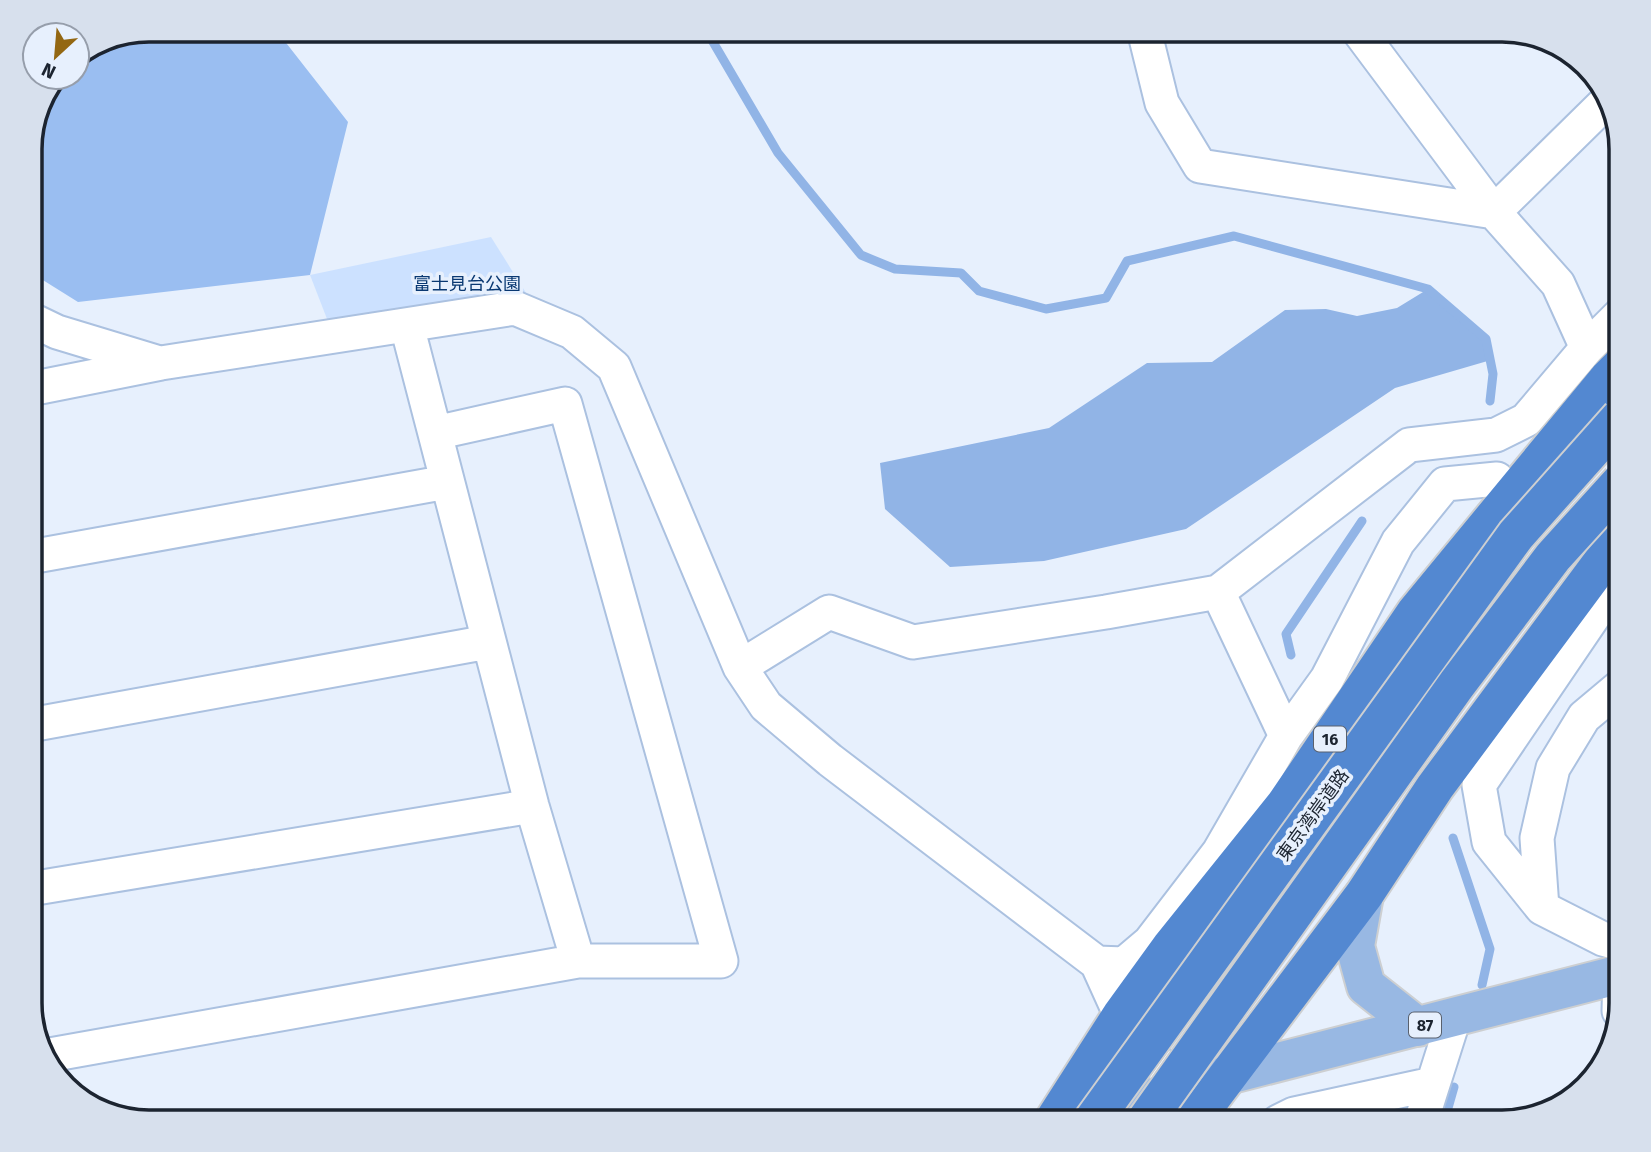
<svg xmlns="http://www.w3.org/2000/svg" width="1651" height="1152" font-family="'Fira Sans','Noto Sans JP',sans-serif">
  <style>
    .green { fill: #cce1ff }
    .forest { fill: #9abef1 }
    .water { fill: #91b4e6 }
    .lines { fill: none; stroke-linecap: round; stroke-linejoin: round }
    .stream { stroke: #91b4e6; stroke-width: 9 }
    .minor-casing { stroke: #abc1e0; stroke-width: 37 }
    .major-casing { stroke: #cdcfd1; stroke-width: 42 }
    .highway-casing { stroke: #cdcfd1; stroke-width: 42 }
    .minor { stroke: #fff; stroke-width: 33 }
    .major { stroke: #98b8e3; stroke-width: 38 }
    .highway { stroke: #5388d1; stroke-width: 38 }
    .highway-bridge-casing { stroke: #cdcfd1; stroke-width: 42; stroke-linecap: butt }
    .highway-bridge { stroke: #5388d1; stroke-width: 38 }
    .labels { text-anchor: middle; stroke-width: 7; stroke-linejoin: round; paint-order: stroke }
    .shield { fill: #e7f0fd; stroke: #59616e; stroke-width: 2 }
    .shield-label { font-size: 16px; font-weight: bold; fill: #1c2430 }
    .park-label { font-size: 18px; fill: #093872; stroke: #e7f0fd }
    .street-label { font-size: 18px; fill: #1c2430; stroke: #e7f0fd }
    .rim { fill: none; stroke: #1c2430; stroke-width: 3.5 }
  </style>
  <rect width="100%" height="100%" fill="#e7f0fd"/>
  <!-- green -->
  <path class="green" d="M 491,237 L 543,320 L 334,337 L 310,275 Z"/>
  <!-- forest -->
  <path class="forest" d="M 149,30 L 276,30 L 348,122 L 310,275 L 78,302 L 30,272 L 30,141 L 42,97 L 57,77 L 77,77 L 77,57 Z"/>
  <!-- water -->
  <path class="water" d="M 1428,289 L 1486,339 L 1491,360 L 1395,388 L 1186,529 L 1044,561 L 950,567 L 885,509 L 880,463 L 1049,428 L 1147,363 L 1212,362 L 1285,310 L 1326,309 L 1357,316 L 1397,308 Z"/>
  <g class="lines">
    <!-- stream -->
    <path class="stream" d="M 706,30 L 778,153 L 861,255 L 895,269 L 961,273 L 979,291 L 1046,309 L 1106,298 L 1127,261 L 1234,236 L 1428,289 L 1486,339 L 1493,374 L 1490,401
      M 1291,655 L 1286,634 L 1362,521
      M 1453,838 L 1490,949 L 1482,985
      M 1444,1122 L 1454,1087"/>
    <defs>
      <path id="minor" d="M 1144,30 L 1162,103 L 1200,166 L 1494,212 L 1609,99
        M 30,319 L 57,332 L 156,362
        M 407,326 L 532,806 L 578,961
        M 1587,348 L 1621,314
        M 30,389 L 161,363 L 515,308 L 572,332 L 614,367 L 740,667 L 766,706 L 830,760 L 1097,963 L 1121,1016 L 1153,1059 L 1190,1086
        M 30,557 L 447,482
        M 1621,578 L 1614,586 L 1479,785 L 1489,842 L 1542,908 L 1603,939 L 1621,944
        M 1218,592 L 1286,736
        M 740,667 L 829,612 L 913,642 L 1106,612 L 1218,592 L 1409,445 L 1496,435 L 1526,420 L 1587,348 L 1558,284 L 1494,212 L 1358,30
        M 30,725 L 488,642
        M 30,889 L 532,806
        M 1542,908 L 1537,838 L 1553,768 L 1584,717 L 1621,686
        M 1097,963 L 1124,964 L 1150,942 L 1219,852 L 1286,736 L 1327,679 L 1398,542 L 1445,484 L 1497,479
        M 1619,1011 L 1620,975
        M 44,1056 L 578,961 L 721,961 L 565,404 L 435,433
        M 1278,1122 L 1294,1114 L 1432,1084
        M 1421,1122 L 1454,1018"/>
      <path id="major" d="M 1364,895 L 1355,946 L 1366,986 L 1418,1027
        M 1078,1120 L 1228,1075 L 1621,974"/>
      <path id="highway" d="M 1053,1122 L 1121,1016 L 1171,947 L 1285,805 L 1416,612 L 1608,379 L 1621,366
        M 1193,1122 L 1364,895 L 1435,787 L 1611,550 L 1621,538"/>
    </defs>
    <!-- minor casing -->
    <use href="#minor" class="minor-casing"/>
    <!-- major casing -->
    <use href="#major" class="major-casing"/>
    <!-- highway casing -->
    <use href="#highway" class="highway-casing"/>
    <!-- minor -->
    <use href="#minor" class="minor"/>
    <!-- major -->
    <use href="#major" class="major"/>
    <!-- highway -->
    <use href="#highway" class="highway"/>
    <defs>
      <path id="highway-bridge" d="M 1092,1122 L 1516,535 L 1621,417
        M 1145,1122 L 1457,684 L 1553,557 L 1621,482"/>
    </defs>
    <!-- highway-bridge casing -->
    <use href="#highway-bridge" class="highway-bridge-casing"/>
    <!-- highway-bridge -->
    <use href="#highway-bridge" class="highway-bridge"/>
  </g>
  <g class="labels">
    <!-- shield labels -->
    <g class="shield">
      <rect x="1314" y="726.5" width="32" height="25" rx="5"/>
      <rect x="1409" y="1012.5" width="32" height="25" rx="5"/>
    </g>
    <g class="shield-label">
      <text x="1330" y="745">16</text>
      <text x="1425" y="1031">87</text>
    </g>
    <!-- park labels -->
    <g class="park-label">
      <text x="467" y="290">富士見台公園</text>
    </g>
    <!-- street labels -->
    <g class="street-label">
      <text transform="translate(1313 815) rotate(-54)" y="6">東京湾岸道路</text>
    </g>
  </g>
  <!-- crop -->
  <path d="M0 0H1651V1152H0ZM149 42H1502A107 107 0 0 1 1609 149V1003A107 107 0 0 1 1502 1110H149A107 107 0 0 1 42 1003V149A107 107 0 0 1 149 42Z" fill="#d7e0ed" fill-rule="evenodd"/>
  <path class="rim" d="M149 42H1502A107 107 0 0 1 1609 149V1003A107 107 0 0 1 1502 1110H149A107 107 0 0 1 42 1003V149A107 107 0 0 1 149 42Z"/>
  <!-- north arrow -->
  <g transform="translate(56 56) rotate(206)"><circle r="33" fill="#e7f0fd" stroke="#969eab" stroke-width="2"/>
  <path d="M0-5L12 26L0 18L-12 26Z" fill="#936712"/>
  <text y="-10" font-size="19" font-weight="bold" text-anchor="middle" fill="#1c2430">N</text>
  </g>
</svg>
